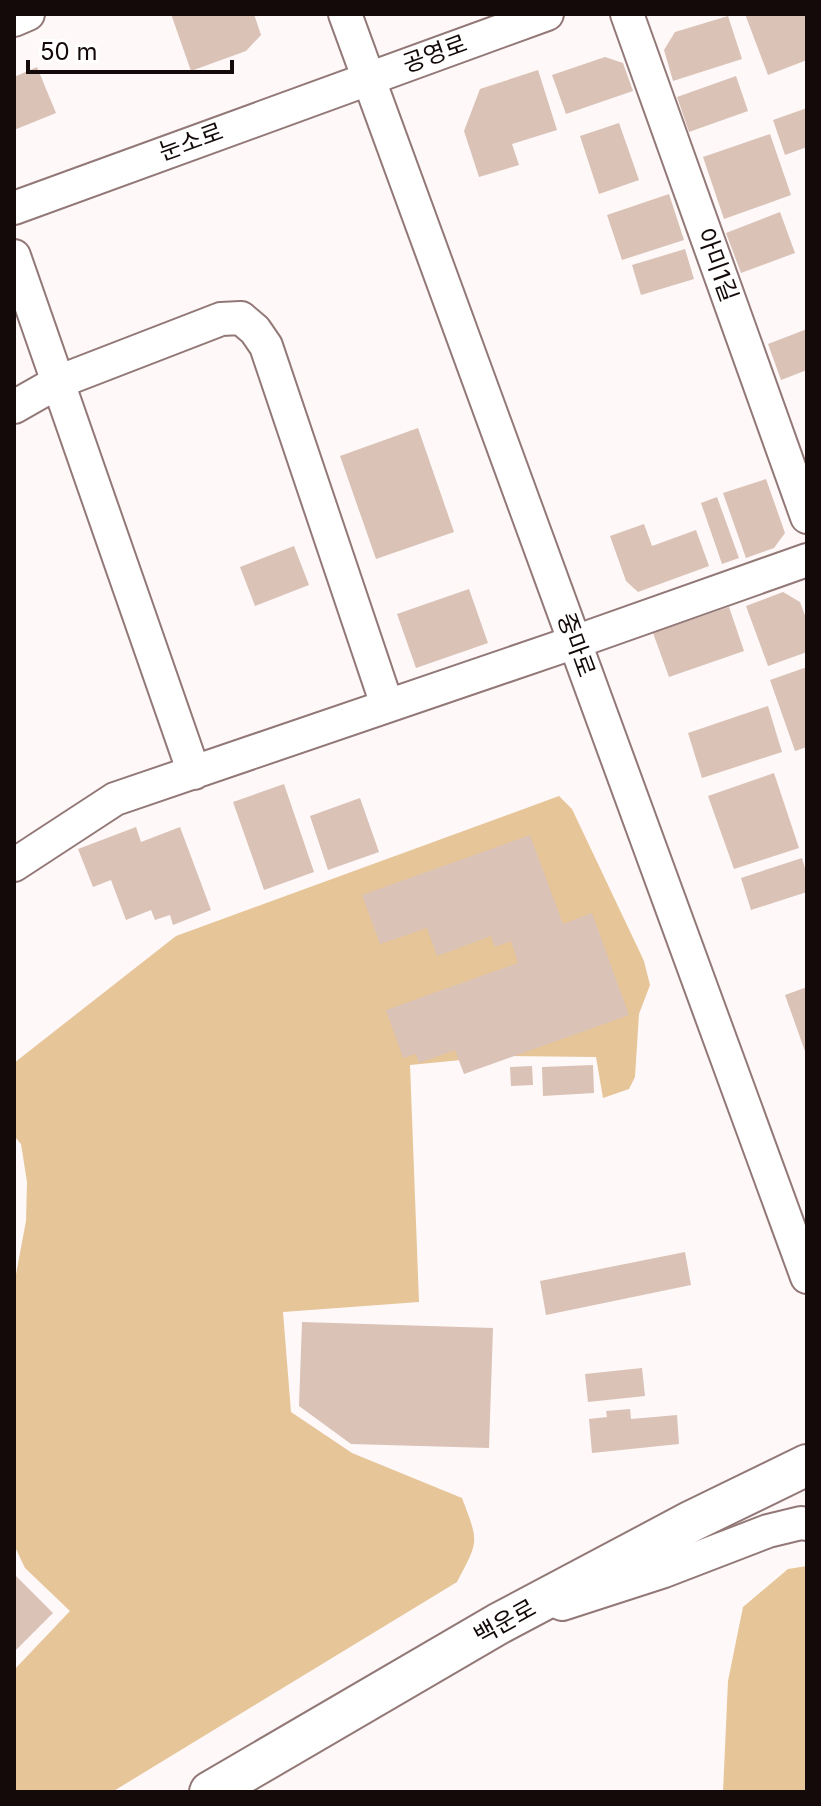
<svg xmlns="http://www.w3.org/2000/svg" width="821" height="1806" font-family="Inter,'Noto Sans KR',sans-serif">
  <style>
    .green { fill: #e6c598 }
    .building { fill: #dac2b6 }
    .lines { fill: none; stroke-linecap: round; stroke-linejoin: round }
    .minor-casing { stroke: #927876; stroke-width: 36 }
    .major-casing { stroke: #927876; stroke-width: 44 }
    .minor { stroke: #fff; stroke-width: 32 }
    .major { stroke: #fff; stroke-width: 40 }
    .labels { text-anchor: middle; stroke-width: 6; stroke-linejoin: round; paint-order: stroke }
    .street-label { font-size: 24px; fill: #130a09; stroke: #fff }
  </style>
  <rect width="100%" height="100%" fill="#fef8f8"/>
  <!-- green -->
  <path class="green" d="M 559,796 L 572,809 L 644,961 L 650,985 L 639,1014 L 635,1077 L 629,1089 L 603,1098 L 596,1057 L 502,1056 L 410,1065 L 419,1302 L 283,1312 L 291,1412 L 352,1453 L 462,1498 C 479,1543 479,1540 457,1582 L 112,1792 L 14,1792 L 14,1670 L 70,1611 L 25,1568 L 14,1545 L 14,1285 L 26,1221 L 27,1182 L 21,1144 L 14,1136 L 14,1063 L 176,936 Z
    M 807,1566 L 807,1792 L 723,1792 L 728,1681 L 743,1607 L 788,1569 Z"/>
  <!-- building -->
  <path class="building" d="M 171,14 L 254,14 L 261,35 L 246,51 L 191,71 Z
    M 745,14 L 807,14 L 807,60 L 768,75 Z
    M 728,16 L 742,59 L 673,81 L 664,50 L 675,32 Z
    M 605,57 L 623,63 L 633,91 L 566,114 L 552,75 Z
    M 37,67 L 56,113 L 14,130 L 14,77 Z
    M 538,70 L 557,130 L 512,144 L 519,165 L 479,177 L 464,131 L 480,89 Z
    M 736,76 L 748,111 L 689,132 L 677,97 Z
    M 807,108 L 807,147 L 785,155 L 773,120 Z
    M 619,123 L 639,180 L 599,194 L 580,136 Z
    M 770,134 L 791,195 L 724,219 L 703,157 Z
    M 669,194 L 684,240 L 622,260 L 607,215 Z
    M 780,212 L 795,253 L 741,273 L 726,233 Z
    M 685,249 L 694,279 L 641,295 L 632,265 Z
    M 807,329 L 807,370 L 781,380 L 768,344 Z
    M 418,428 L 454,532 L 376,559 L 340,456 Z
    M 766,479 L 785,533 L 774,548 L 746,558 L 723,493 Z
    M 717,497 L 739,558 L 722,564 L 701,503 Z
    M 644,524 L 652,546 L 696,530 L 709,566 L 638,592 L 626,581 L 610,536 Z
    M 294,546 L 309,585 L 255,606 L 240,567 Z
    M 469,589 L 488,643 L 416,668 L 397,614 Z
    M 783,592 L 800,602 L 807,621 L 807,652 L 768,666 L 746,606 Z
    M 729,607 L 744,651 L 669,677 L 653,633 Z
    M 807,667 L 807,747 L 795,751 L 770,680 Z
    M 768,706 L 782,752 L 702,778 L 688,733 Z
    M 774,773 L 799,848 L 734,869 L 708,796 Z
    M 284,784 L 314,872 L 264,890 L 233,802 Z
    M 360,798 L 379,852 L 328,870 L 310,816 Z
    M 136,827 L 141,842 L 180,827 L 211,910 L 173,925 L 170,915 L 155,920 L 151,910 L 126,920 L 111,880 L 93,887 L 78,849 Z
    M 530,835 L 563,924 L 592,913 L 629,1015 L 464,1074 L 455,1050 L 419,1063 L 416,1054 L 403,1058 L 386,1010 L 518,963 L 511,941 L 495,947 L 491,936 L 437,956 L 427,928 L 380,944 L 362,895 Z
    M 802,858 L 807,875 L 807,892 L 751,910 L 741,878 Z
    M 807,987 L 807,1057 L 785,995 Z
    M 593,1065 L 594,1093 L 543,1096 L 542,1067 Z
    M 532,1066 L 533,1085 L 511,1086 L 510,1067 Z
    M 685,1252 L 691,1285 L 546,1315 L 540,1281 Z
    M 302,1322 L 493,1328 L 489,1448 L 351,1444 L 299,1406 Z
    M 642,1368 L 645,1396 L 588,1402 L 585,1374 Z
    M 630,1409 L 631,1419 L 677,1415 L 679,1444 L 592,1453 L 589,1419 L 607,1417 L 606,1411 Z
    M 14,1574 L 53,1613 L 14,1652 Z"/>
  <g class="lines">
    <defs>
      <path id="minor" d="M 345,14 L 807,1277
        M 627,14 L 807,517
        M 14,20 L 28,14
        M 14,208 L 547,14
        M 14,256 L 194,773
        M 14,407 L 58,382 L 221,319 L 241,318 L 255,330 L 266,346 L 387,705
        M 14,865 L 115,799 L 575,642 L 807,560
        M 562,1604 L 664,1571 L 768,1531 L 801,1523 L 807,1524"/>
      <path id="major" d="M 210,1792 L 498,1624 L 692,1521 L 807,1465"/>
    </defs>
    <!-- minor casing -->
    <use href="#minor" class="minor-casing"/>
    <!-- major casing -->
    <use href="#major" class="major-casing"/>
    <!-- minor -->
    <use href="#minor" class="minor"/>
    <!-- major -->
    <use href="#major" class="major"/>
  </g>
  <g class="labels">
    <!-- street labels -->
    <g class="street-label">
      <text transform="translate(435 54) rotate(-20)" y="8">공영로</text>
      <text transform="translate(191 142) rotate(-20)" y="8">눈소로</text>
      <text transform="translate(717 265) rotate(70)" y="8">아미1길</text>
      <text transform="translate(576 645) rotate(70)" y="8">중마로</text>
      <text transform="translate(505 1622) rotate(-29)" y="8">백운로</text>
    </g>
  </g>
  <!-- border -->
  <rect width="821" height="1806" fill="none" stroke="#130a09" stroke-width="32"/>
  <!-- scale -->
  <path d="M28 60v12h204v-12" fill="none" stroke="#130a09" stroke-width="4"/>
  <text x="40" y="60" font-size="24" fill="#130a09" stroke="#ffffff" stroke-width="6" paint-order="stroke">50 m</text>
</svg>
